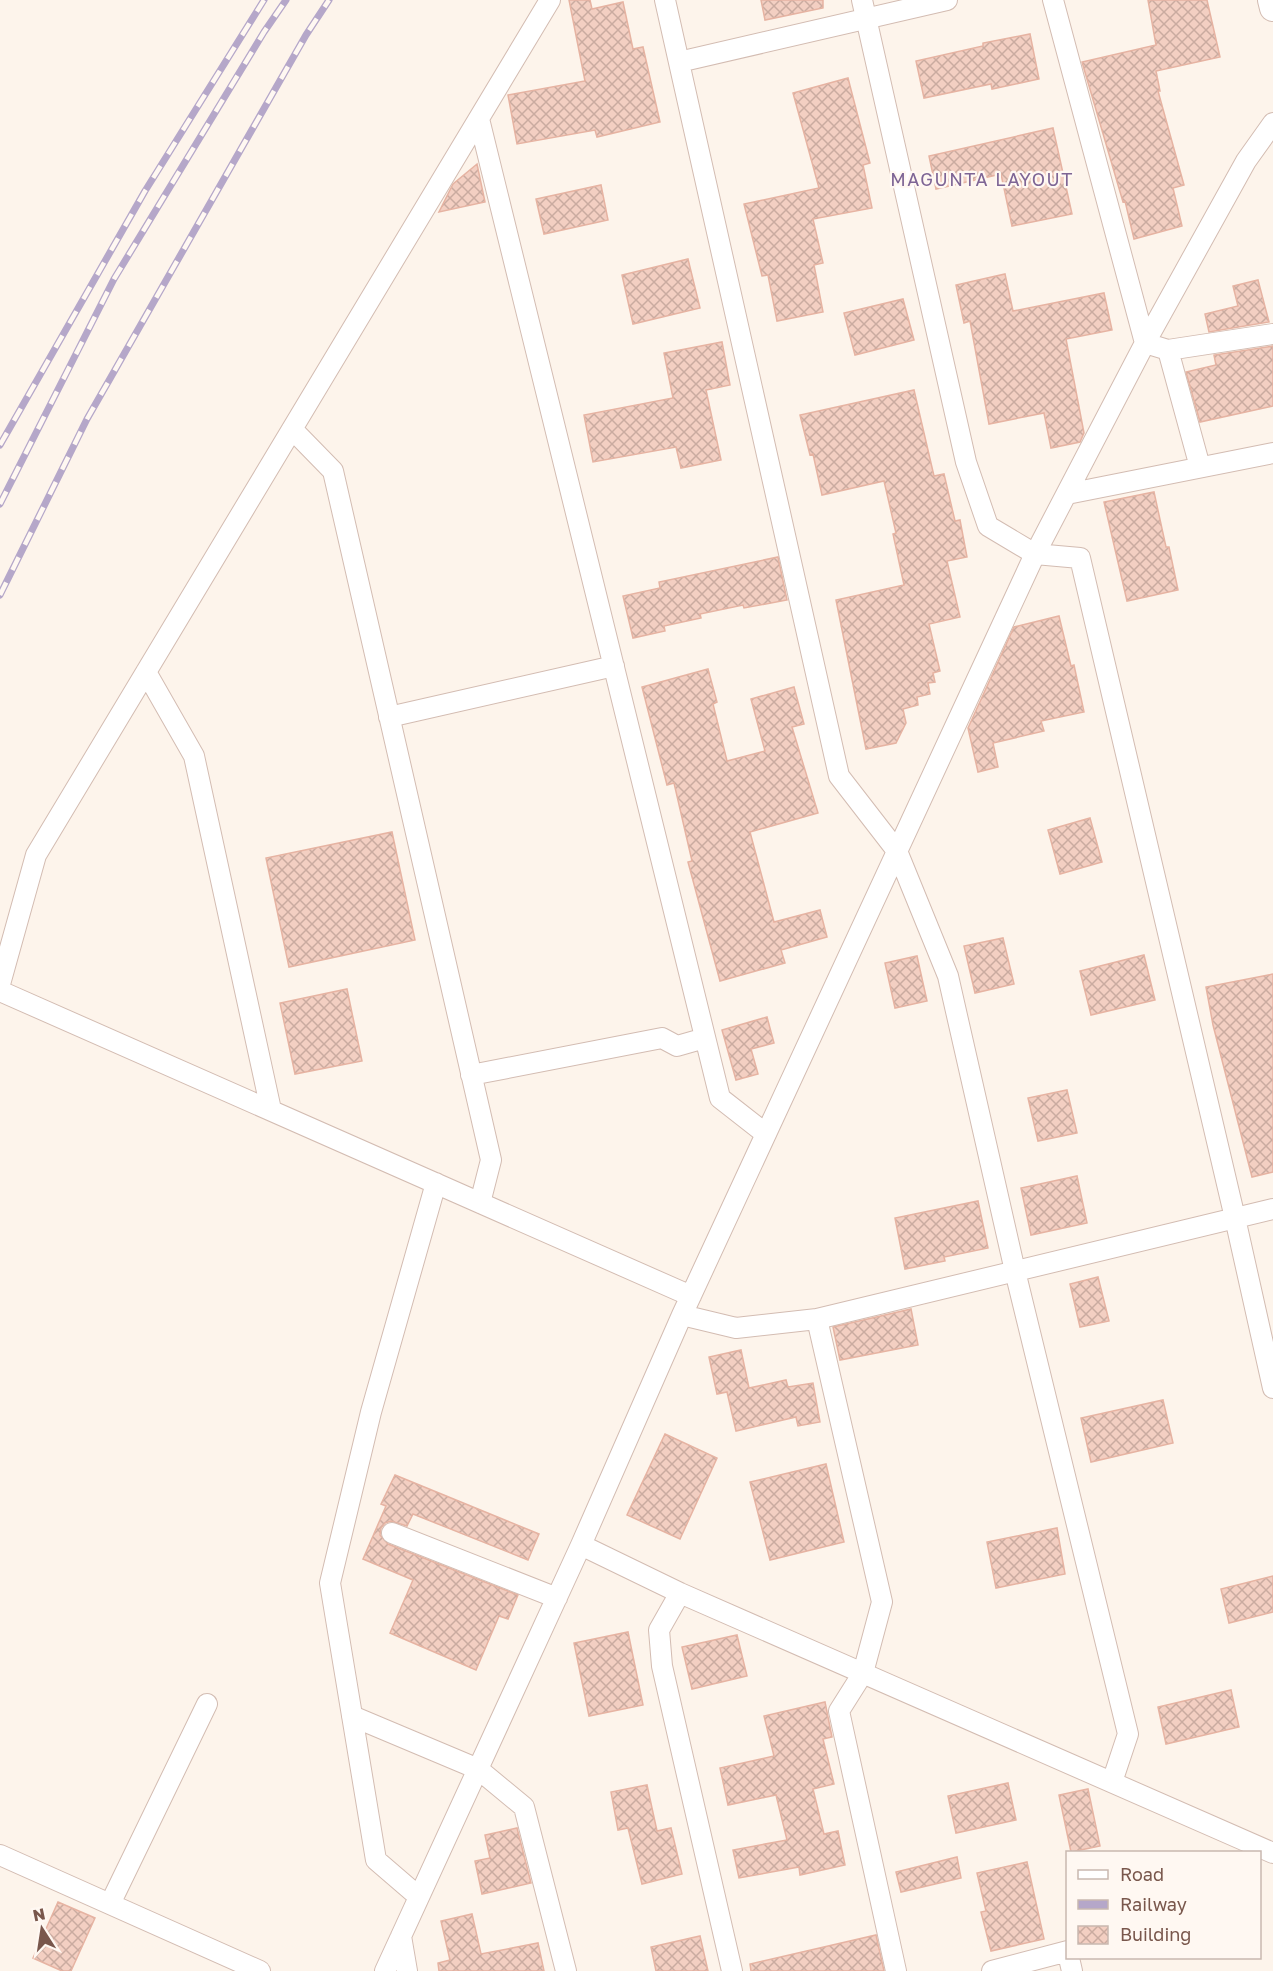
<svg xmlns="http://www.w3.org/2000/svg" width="1273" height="1971" font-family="'Golos Text',sans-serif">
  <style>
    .building { fill: url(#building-cross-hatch); stroke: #e6b3a2; stroke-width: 1.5 }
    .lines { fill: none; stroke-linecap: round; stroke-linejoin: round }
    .minor-casing { stroke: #d3bcb2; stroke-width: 22 }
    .tertiary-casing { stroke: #d3bcb2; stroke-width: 28 }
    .minor { stroke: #fff; stroke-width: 20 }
    .tertiary { stroke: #fff; stroke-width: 26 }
    .rail-casing { stroke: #b5a7c9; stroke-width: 7 }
    .rail { stroke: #fff8f2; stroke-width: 4.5; stroke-dasharray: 14; stroke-linecap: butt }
    .labels { text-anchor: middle; stroke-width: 4.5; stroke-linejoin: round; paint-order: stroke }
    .neighbourhood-label { font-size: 18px; letter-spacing: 1.5px; fill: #7e6595; stroke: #fff8f2 }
  </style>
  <defs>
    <pattern id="building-cross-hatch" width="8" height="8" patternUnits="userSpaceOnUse" patternTransform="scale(1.5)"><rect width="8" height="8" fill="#f3cfc2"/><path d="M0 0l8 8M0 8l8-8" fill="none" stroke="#caaba0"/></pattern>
  </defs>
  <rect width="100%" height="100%" fill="#fdf4eb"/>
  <!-- building -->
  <path class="building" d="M 569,0 L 590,0 L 592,9 L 623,2 L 633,49 L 643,47 L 660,122 L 597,137 L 595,130 L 517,144 L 508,95 L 585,81 Z
    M 761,0 L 823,0 L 823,8 L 765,20 Z
    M 1148,0 L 1207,0 L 1220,57 L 1156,71 L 1160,91 L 1158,91 L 1184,185 L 1173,188 L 1182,226 L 1134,239 L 1125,201 L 1123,202 L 1082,62 L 1156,45 Z
    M 1030,34 L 1039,79 L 992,89 L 991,84 L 924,98 L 916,61 L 983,46 L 983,43 Z
    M 848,78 L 870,163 L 863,165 L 872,208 L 813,219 L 823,263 L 814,265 L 823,312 L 777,321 L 768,275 L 762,276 L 744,204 L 819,188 L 793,93 Z
    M 1053,128 L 1072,214 L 1012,226 L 1001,174 L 936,189 L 929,156 Z
    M 477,164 L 485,202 L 439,212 L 453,184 Z
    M 601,185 L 608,220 L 544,234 L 536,199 Z
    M 688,259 L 700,308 L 633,324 L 622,275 Z
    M 1005,274 L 1013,311 L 1104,293 L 1112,330 L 1066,339 L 1084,433 L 1080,442 L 1051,448 L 1044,413 L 989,424 L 970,321 L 964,323 L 956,285 Z
    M 1258,280 L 1269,322 L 1209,332 L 1205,314 L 1238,306 L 1233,286 Z
    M 903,299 L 914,340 L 855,355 L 844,313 Z
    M 722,342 L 730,385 L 706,390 L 721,460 L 681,468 L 676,447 L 593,462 L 584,415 L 673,398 L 664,353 Z
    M 1273,346 L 1273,406 L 1200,422 L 1186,372 L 1216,365 L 1214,355 Z
    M 914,390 L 934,476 L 944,474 L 955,521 L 960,520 L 967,557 L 947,561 L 960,617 L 929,624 L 940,671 L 933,673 L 935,682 L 928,683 L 930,694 L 917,697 L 918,705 L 903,709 L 906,723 L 896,743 L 866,749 L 836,600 L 904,585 L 893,534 L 896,533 L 884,481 L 822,495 L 813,454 L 810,455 L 800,415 Z
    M 1154,492 L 1166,547 L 1169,547 L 1178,590 L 1127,601 L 1104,502 Z
    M 778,557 L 787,600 L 744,608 L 743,605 L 700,614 L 701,618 L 664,626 L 665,631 L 633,638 L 623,596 L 660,588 L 659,582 Z
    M 1059,616 L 1071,666 L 1074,665 L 1084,712 L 1041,721 L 1044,731 L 993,743 L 998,767 L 978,772 L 968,728 L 1014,627 Z
    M 708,669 L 717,702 L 713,704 L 727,761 L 765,751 L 751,699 L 794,687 L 804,724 L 792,727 L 818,813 L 750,832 L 774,922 L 820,910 L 827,937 L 781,950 L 785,963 L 720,981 L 688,862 L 692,861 L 674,783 L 667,785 L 642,687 Z
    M 1090,818 L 1102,862 L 1060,874 L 1048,830 Z
    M 392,832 L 415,940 L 289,967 L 266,858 Z
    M 1003,938 L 1014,984 L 975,993 L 964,946 Z
    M 1144,955 L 1155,1000 L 1091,1015 L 1080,971 Z
    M 917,956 L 927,1001 L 895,1008 L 885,963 Z
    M 1273,974 L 1273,1172 L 1252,1177 L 1213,1025 L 1206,987 Z
    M 347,989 L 362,1061 L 295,1074 L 280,1003 Z
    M 767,1017 L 774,1043 L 751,1049 L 758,1074 L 736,1080 L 722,1030 Z
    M 1067,1090 L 1077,1133 L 1038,1141 L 1028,1098 Z
    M 1077,1176 L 1087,1223 L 1031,1235 L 1021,1188 Z
    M 978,1201 L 988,1248 L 944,1257 L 945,1261 L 905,1269 L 895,1218 Z
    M 1098,1277 L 1109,1321 L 1080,1327 L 1070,1284 Z
    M 911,1309 L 918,1345 L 840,1360 L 833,1327 Z
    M 741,1350 L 749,1388 L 786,1380 L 788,1387 L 813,1383 L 820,1422 L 798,1426 L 796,1417 L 736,1431 L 727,1392 L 717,1394 L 709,1357 Z
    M 1163,1400 L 1173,1443 L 1091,1462 L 1081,1418 Z
    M 665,1434 L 717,1458 L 680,1539 L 627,1515 Z
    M 826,1464 L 844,1542 L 770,1560 L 750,1482 Z
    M 395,1475 L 539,1534 L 528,1560 L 413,1514 L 407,1526 L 391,1521 L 385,1523 L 381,1528 L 380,1535 L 388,1544 L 518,1595 L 508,1619 L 499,1616 L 476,1670 L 390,1633 L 413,1580 L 363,1559 L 386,1506 L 381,1504 Z
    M 1057,1528 L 1065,1574 L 996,1588 L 987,1542 Z
    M 1273,1576 L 1273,1612 L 1229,1623 L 1221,1589 Z
    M 628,1632 L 643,1705 L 589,1716 L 574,1643 Z
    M 737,1635 L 747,1676 L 692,1689 L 682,1647 Z
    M 1231,1690 L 1239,1727 L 1166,1744 L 1158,1707 Z
    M 825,1702 L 832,1737 L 823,1739 L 834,1784 L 813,1789 L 824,1834 L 838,1831 L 845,1865 L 800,1875 L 799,1867 L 739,1878 L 733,1850 L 787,1840 L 776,1795 L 728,1805 L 720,1768 L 774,1756 L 764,1716 Z
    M 1008,1783 L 1016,1820 L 956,1833 L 948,1796 Z
    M 647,1785 L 657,1831 L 671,1828 L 682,1874 L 642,1884 L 628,1828 L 618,1830 L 611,1792 Z
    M 1088,1789 L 1100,1846 L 1071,1852 L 1059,1795 Z
    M 517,1828 L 531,1883 L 482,1894 L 475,1861 L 490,1858 L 485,1835 Z
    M 957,1857 L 961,1878 L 901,1892 L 896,1872 Z
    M 1027,1862 L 1044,1939 L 991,1951 L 981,1912 L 986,1911 L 977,1873 Z
    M 58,1902 L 95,1918 L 71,1971 L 62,1971 L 33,1958 Z
    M 472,1914 L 481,1954 L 538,1943 L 544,1971 L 439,1971 L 438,1963 L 450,1960 L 441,1921 Z
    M 876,1935 L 884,1971 L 751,1971 L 750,1964 Z
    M 700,1936 L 708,1971 L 656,1971 L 651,1947 Z"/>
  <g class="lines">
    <defs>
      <path id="minor" d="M 665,0 L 839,776 L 897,851 L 948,976 L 1015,1271 L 1128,1734 L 1112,1782
        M 862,0 L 966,462 L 988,526 L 1035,554 L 1080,558 L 1235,1218 L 1273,1388
        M 1053,0 L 1145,343 L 1168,350
        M 679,62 L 947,0
        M 479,119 L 720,1098 L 766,1134
        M 292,429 L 333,471 L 491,1160 L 480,1203
        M 1200,467 L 1168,350 L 1273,334
        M 1067,494 L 1273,453
        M 146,672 L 194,756 L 271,1110
        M 389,717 L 614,666
        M 0,984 L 36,855 L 550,0
        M 0,991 L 691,1296
        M 471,1075 L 662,1038 L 677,1046 L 705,1038
        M 682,1315 L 736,1328 L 817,1319 L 1273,1209
        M 817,1319 L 882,1602 L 863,1673 L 839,1711 L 896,1971
        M 392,1533 L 557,1598
        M 581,1545 L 680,1593 L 1273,1853
        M 680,1593 L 659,1630 L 662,1666 L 732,1971
        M 352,1716 L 478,1769 L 524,1807 L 566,1971
        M 0,1855 L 260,1971
        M 419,1897 L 376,1860 L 330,1583 L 371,1412 L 436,1183
        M 110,1904 L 207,1704
        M 401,1936 L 407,1971
        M 1069,1958 L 1072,1971
        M 385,1971 L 581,1545 L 682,1315 L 1035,554 L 1145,343 L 1246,161 L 1273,123
        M 992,1971 L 1068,1951"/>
      <path id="tertiary" d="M 1271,0 L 1273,8"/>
    </defs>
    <!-- minor casing -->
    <use href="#minor" class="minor-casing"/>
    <!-- tertiary casing -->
    <use href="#tertiary" class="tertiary-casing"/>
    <!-- minor -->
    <use href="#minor" class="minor"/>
    <!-- tertiary -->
    <use href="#tertiary" class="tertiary"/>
    <defs>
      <path id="rail" d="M 0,445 L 145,191 L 264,0
        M 0,504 L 114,279 L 264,32 L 286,0
        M 0,595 L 87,419 L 306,35 L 329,0"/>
    </defs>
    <!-- rail casing -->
    <use href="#rail" class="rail-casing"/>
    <!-- rail -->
    <use href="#rail" class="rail"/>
  </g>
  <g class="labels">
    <!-- neighbourhood labels -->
    <g class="neighbourhood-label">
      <text x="982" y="186">MAGUNTA LAYOUT</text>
    </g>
  </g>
  <!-- legend -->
  <rect x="1066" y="1851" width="195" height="108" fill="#fff8f2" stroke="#c9b8b0" stroke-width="1.5"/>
  <rect x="1078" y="1870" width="30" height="9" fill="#ffffff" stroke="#c9b8b0" stroke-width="1.5"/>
  <text x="1120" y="1881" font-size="18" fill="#79574c">Road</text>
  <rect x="1078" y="1900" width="30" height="9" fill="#b5a7c9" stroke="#c9b8b0" stroke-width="1.5"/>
  <text x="1120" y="1911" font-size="18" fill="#79574c">Railway</text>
  <rect x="1078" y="1926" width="30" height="18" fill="url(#building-cross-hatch)" stroke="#c9b8b0" stroke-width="1.5"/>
  <text x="1120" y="1941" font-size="18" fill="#79574c">Building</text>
  <!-- north arrow -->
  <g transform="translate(42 1929) rotate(348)" stroke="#fff8f2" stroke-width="4.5" paint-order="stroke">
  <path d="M0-4.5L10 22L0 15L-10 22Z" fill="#79574c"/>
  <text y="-9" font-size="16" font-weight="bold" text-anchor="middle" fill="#79574c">N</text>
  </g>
</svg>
